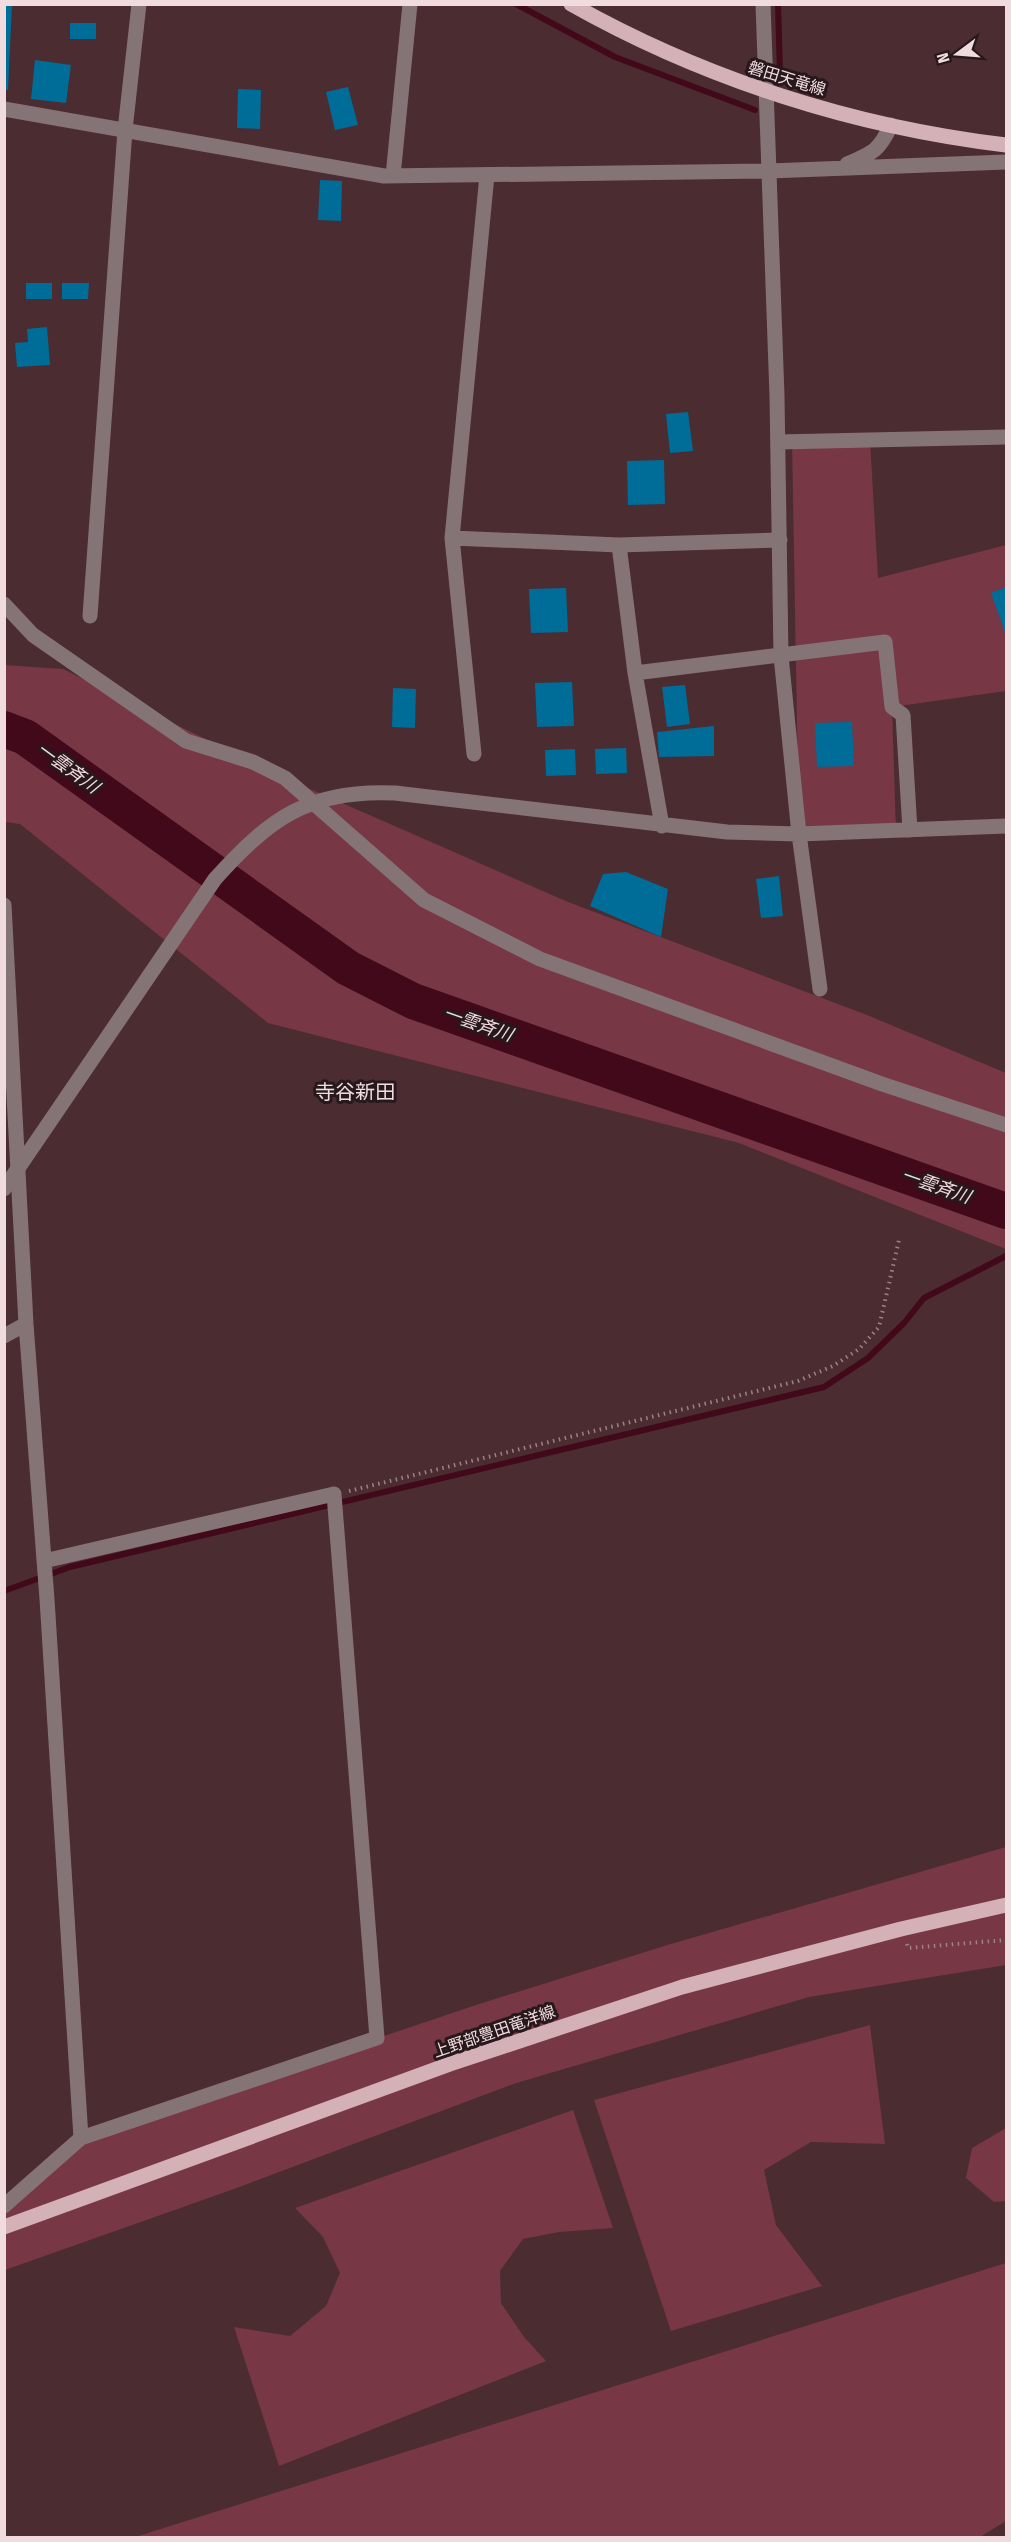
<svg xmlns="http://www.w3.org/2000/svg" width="1011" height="2542" font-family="'Fira Sans Condensed','Noto Sans JP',sans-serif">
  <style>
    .green { fill: #773744 }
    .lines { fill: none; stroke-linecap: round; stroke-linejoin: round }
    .stream { stroke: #410919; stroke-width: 6 }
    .river { stroke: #410919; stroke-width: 36 }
    .building { fill: #006c98 }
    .path { stroke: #9c8286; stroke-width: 4; stroke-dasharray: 1.5 4.5; stroke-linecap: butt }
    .minor { stroke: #857476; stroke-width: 15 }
    .major { stroke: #d3b1b6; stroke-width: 15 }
    .labels { text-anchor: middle; stroke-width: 6; stroke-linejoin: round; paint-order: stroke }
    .street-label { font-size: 16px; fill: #f0dbde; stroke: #27191b }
    .water-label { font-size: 18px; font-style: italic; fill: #f1d9dc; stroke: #27191b }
    .quarter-label { font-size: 20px; fill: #f0dbde; stroke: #27191b }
  </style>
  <rect width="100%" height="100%" fill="#4b2c31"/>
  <!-- green -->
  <path class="green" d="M 870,440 L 878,578 L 1006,545 L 1006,691 L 892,707 L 896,830 L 799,834 L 792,442 Z
    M 4,665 L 63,669 L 285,778 L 568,902 L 867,1015 L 1006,1073 L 1006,1249 L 739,1143 L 268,1023 L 20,824 L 5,822 Z
    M 1006,1847 L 1006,1965 L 809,1997 L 513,2084 L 234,2189 L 5,2270 L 4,2206 L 81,2138 L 479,2004 L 664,1946 Z
    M 870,2025 L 885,2144 L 811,2142 L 764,2170 L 776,2225 L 822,2286 L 671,2331 L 594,2100 Z
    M 573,2110 L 613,2228 L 559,2232 L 523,2239 L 500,2271 L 501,2303 L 524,2337 L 546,2361 L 279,2466 L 234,2327 L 290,2336 L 326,2306 L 340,2273 L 323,2237 L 295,2208 Z
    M 1006,2128 L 1006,2201 L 994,2202 L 966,2178 L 972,2148 Z
    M 1006,2263 L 1006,2521 L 980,2537 L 135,2537 Z"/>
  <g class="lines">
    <!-- stream -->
    <path class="stream" d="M 516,4 L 615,57 L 755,110
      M 778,4 L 780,73
      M 4,1591 L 70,1567 L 824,1387 L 868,1358 L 904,1323 L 924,1298 L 1006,1256"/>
    <!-- river -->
    <path class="river" d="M 4,729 L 25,737 L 348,968 L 413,1001 L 1006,1211"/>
  </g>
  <!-- building -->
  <path class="building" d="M 4,4 L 12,4 L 8,90 L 4,89 Z
    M 70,23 L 96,23 L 96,39 L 70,39 Z
    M 35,60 L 71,65 L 66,103 L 31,99 Z
    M 348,87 L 358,125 L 335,130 L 326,92 Z
    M 238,89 L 261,90 L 260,129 L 237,128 Z
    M 320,180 L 342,181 L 341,221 L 318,220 Z
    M 26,283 L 52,283 L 52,299 L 26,299 Z
    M 62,283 L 89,283 L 88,299 L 62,299 Z
    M 47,327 L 50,365 L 17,367 L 15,343 L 28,342 L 27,329 Z
    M 688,412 L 693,451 L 670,453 L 666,414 Z
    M 664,460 L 665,504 L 628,505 L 627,461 Z
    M 1006,587 L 1006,635 L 991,593 Z
    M 566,588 L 568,632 L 531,633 L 529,589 Z
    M 572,682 L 574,726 L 537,727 L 535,683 Z
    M 685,685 L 690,724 L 667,727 L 662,687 Z
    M 393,688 L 416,689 L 415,728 L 392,727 Z
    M 852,722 L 854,766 L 817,767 L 815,723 Z
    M 714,726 L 714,756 L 659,757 L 657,732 Z
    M 626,748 L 627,773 L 596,774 L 595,749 Z
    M 575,749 L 576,775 L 546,776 L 545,750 Z
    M 626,872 L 668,889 L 661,937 L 590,906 L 603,874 Z
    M 779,876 L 783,916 L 761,918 L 756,879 Z"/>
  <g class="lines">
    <!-- path -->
    <path class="path" d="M 349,1491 L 798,1381 L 833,1366 L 859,1349 L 879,1327 L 899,1240
      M 907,1944 L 908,1948 L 1006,1940"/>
    <!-- minor -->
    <path class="minor" d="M 763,4 L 777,396 L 781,656 L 799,834 L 820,989
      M 4,109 L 384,176 L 769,171 L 1006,162
      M 847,164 C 873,153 879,151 891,125
      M 393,176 L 410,4
      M 778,442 L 1006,437
      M 452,538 L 619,545 L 780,540
      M 619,545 L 635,673 L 662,826
      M 4,604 L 33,635 L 186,741 L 253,762 L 285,778 L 424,900 L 540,959 L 882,1084 L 1006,1125
      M 90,616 L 125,130 L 139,4
      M 635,673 L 885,642 L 892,707 L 903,715 L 910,830
      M 474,754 L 452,538 L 487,175
      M 4,905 L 26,1324 L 47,1599 L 81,2138
      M 4,1189 L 215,879 C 270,818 309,789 395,793 L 727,832 L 799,834 L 1006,826
      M 4,1336 L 26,1324
      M 4,2206 L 81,2138 L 377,2038 L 334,1494 L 44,1561"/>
    <!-- major -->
    <path class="major" d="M 571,4 C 704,79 854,127 1006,145
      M 4,2227 L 450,2064 L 682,1987 L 901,1929 L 1006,1905"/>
  </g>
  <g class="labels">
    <!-- street labels -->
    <g class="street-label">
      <text transform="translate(787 78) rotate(17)" y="6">磐田天竜線</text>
      <text transform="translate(494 2031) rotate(-19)" y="6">上野部豊田竜洋線</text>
    </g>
    <!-- water labels -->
    <g class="water-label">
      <text transform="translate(68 768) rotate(36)" y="6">一雲斉川</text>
      <text transform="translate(478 1024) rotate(19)" y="6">一雲斉川</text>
      <text transform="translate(936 1186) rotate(19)" y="6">一雲斉川</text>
    </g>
    <!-- quarter labels -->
    <g class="quarter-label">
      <text x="355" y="1099">寺谷新田</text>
    </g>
  </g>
  <!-- border -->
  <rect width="1011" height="2542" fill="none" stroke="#f0dbde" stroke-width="12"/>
  <!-- north arrow -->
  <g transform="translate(957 54) rotate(254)" stroke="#27191b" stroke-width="4.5" paint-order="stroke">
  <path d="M0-4.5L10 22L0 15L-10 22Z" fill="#f0dbde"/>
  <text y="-9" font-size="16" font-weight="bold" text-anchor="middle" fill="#f0dbde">N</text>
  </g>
</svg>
